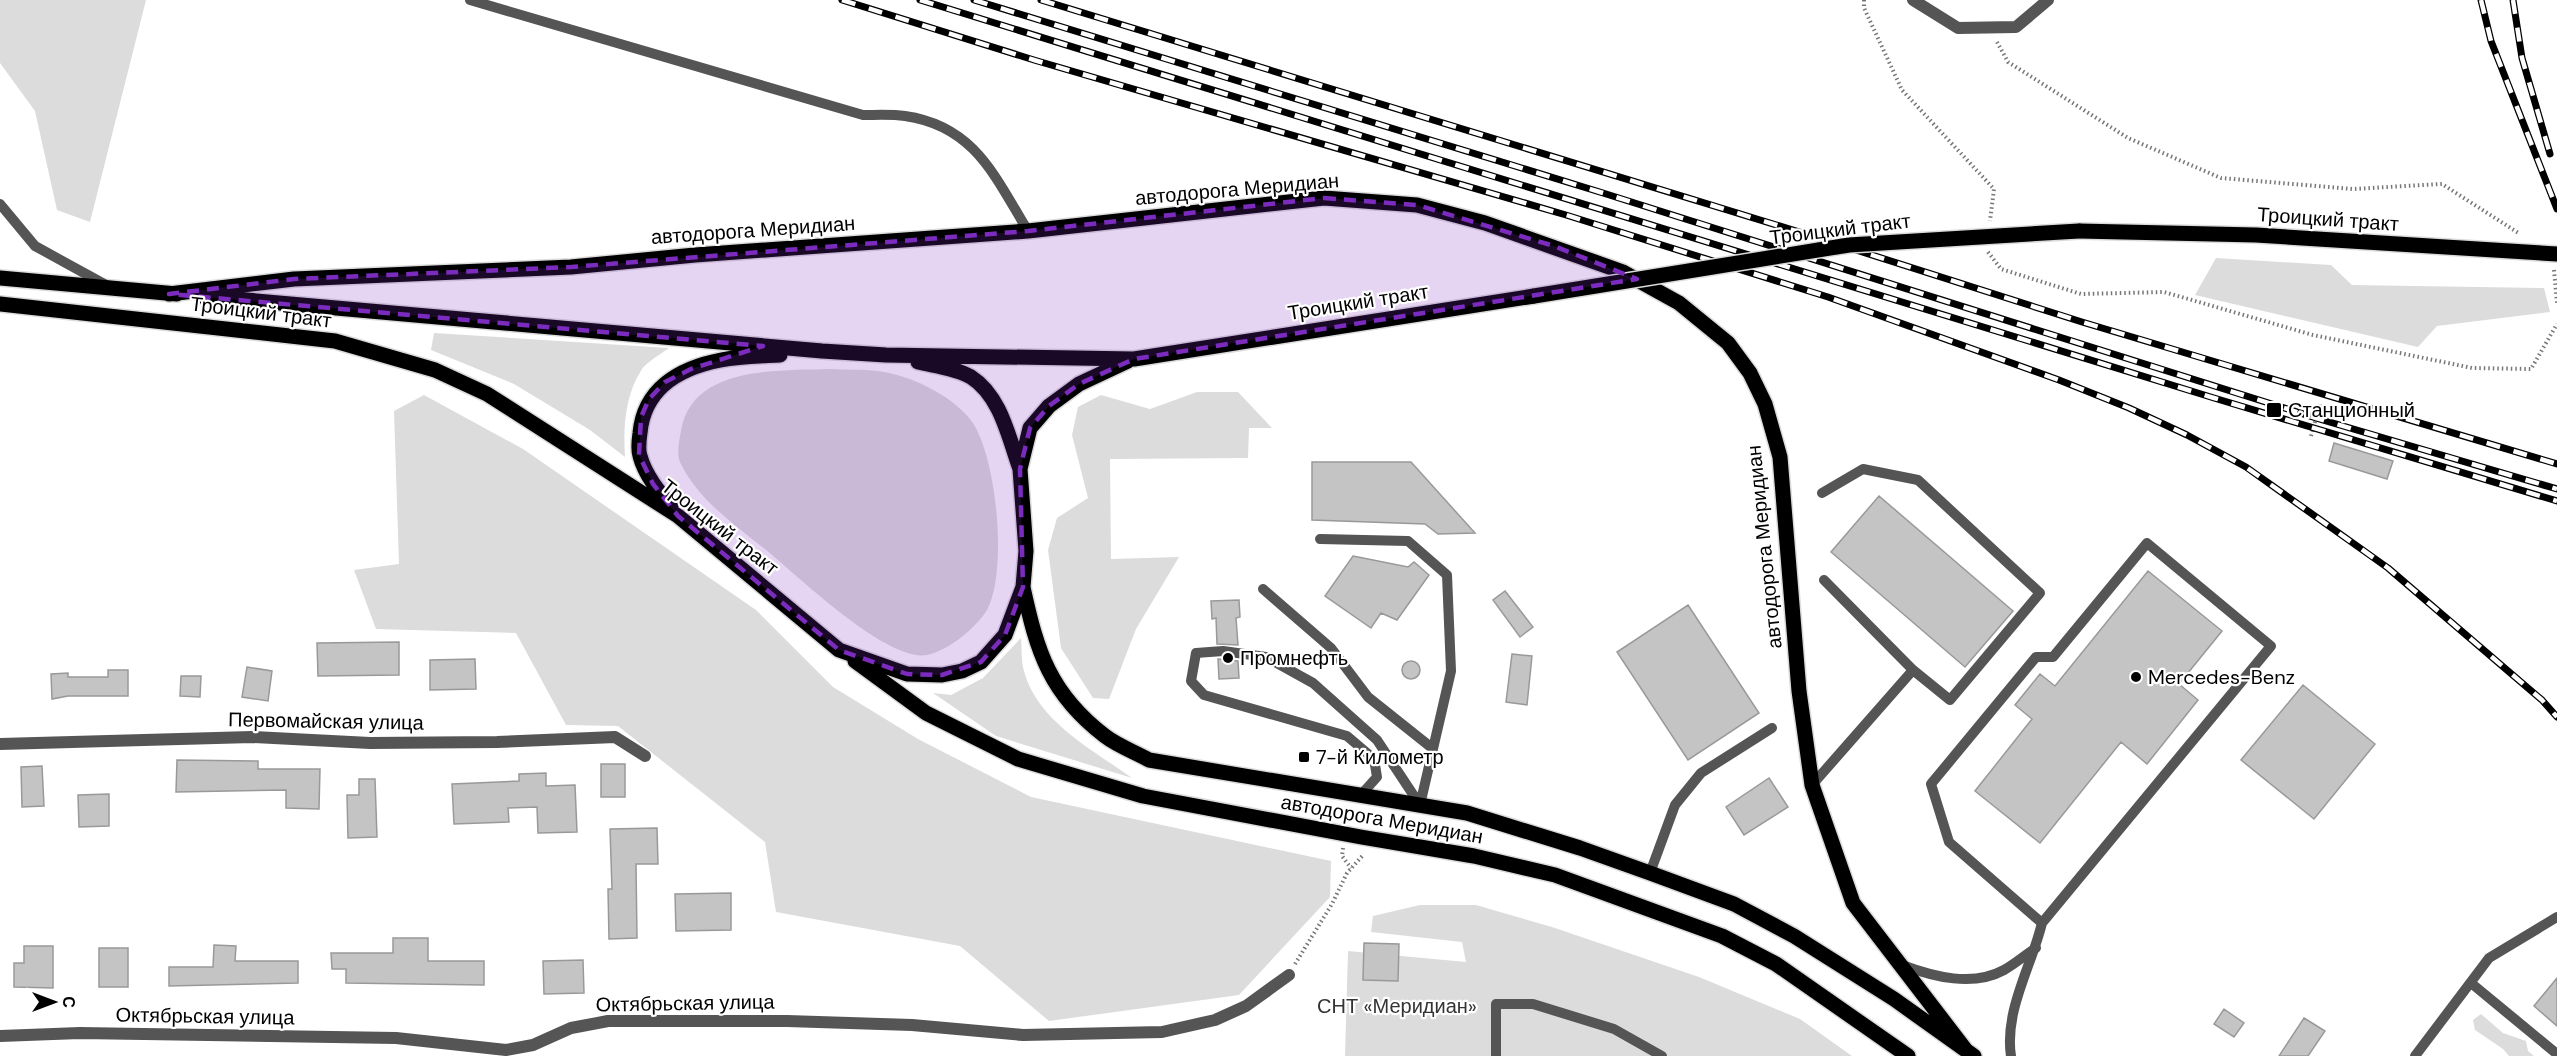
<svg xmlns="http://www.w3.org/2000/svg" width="2557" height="1056" viewBox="0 0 2557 1056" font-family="'DM Sans',sans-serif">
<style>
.green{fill:#dcdcdc}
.building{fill:#c4c4c4;stroke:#999;stroke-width:1.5}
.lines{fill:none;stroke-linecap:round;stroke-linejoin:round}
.primary-casing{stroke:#dbdbdb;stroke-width:18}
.path{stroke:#777;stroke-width:4;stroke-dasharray:1.5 3;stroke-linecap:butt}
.lane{stroke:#555;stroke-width:10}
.street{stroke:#555;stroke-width:12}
.primary{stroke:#000;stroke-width:15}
.rail-casing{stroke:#000;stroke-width:7}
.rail{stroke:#fff;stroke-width:4.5;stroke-dasharray:14;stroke-linecap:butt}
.primary-bridge-casing{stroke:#dbdbdb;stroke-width:18;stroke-linecap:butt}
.primary-bridge{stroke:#000;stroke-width:15}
.marked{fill:#7b2cbf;fill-opacity:0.2;stroke:#7b2cbf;stroke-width:4.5;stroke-dasharray:12 8;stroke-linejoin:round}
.poi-dot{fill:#000;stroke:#fff;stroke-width:2}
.labels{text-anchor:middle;stroke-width:4.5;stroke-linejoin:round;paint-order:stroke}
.street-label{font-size:20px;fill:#000;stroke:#fff}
.poi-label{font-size:20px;fill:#000;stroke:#fff;text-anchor:start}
.park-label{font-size:20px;fill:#333;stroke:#fff}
</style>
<rect width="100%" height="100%" fill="#fff"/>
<path class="green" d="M0,0h146l-56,222 -33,-12 -22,-99 -35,-48z
M2216,258l115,7 21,20 192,3 6,24 -113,14 -19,21 -223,-52z
M434,333l235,15c-8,6 -21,13 -27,21 -17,26 -19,58 -17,88l-35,-27 -76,-46 -83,-34z
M830,369c16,1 32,0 48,2 31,4 72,23 92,48 27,34 38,153 17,191 -12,19 -38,40 -60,45 -39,7 -125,-75 -155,-100 -32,-27 -72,-52 -91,-91 -5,-8 -2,-23 0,-33 11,-66 98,-60 149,-62z
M1197,392h41l34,36h-23l-1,30 -138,1 1,100 68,-2 -43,72 -27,70 -16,-1 -32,-50 -13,-98 9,-32 31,-20 -16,-63 6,-28 23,-12 49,14z
M424,395l99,54 233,161 77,77 85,52 113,58 300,64 -1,36 -91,98 -190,26 -89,-75 -184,-34 -11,-70 -147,-116 -52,-1 -50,-92 -140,-4 -22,-59 45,-6 -5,-153z
M1021,638c1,11 0,23 3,33 13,50 69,79 108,107l-136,-42 -63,-43 18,2 32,-17z
M1420,905h56l76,22 147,50 101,42 52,37h-507l3,-105 118,11 -4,-20 -91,-10 2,-16z
M2481,1014l22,19 23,8 2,10 6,5h-25l-6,-7 -28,-19 -2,-10z"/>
<path class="building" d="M2334,443l59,18 -6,18 -58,-18z
M1312,462h99l64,71 -37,1 -13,-10 -113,-4z
M1879,496l134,115 -48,56 -134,-115z
M1353,556l55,11 6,-5 15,13 -32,45 -16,-7 -10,15 -46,-32z
M2148,571l74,60 -43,53 19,16 -51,64 -26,-22 -81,101 -65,-52 57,-72 -17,-14 25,-31 15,12z
M1505,591l28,36 -13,10 -27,-37z
M1239,600l1,17 -4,1 2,27 -21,-1 -1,-26 -4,1 -1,-18z
M1688,605l71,108 -71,47 -71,-108z
M399,642v33l-81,1 -1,-33z
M1512,654l20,2 -5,49 -21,-3z
M475,659l1,30 -46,1v-30z
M1218,659l20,2 1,17 -20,1z
M1402 670a9 9 0 1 1 18 0a9 9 0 1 1-18 0Z
M247,667l25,4 -4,30 -26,-4z
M108,670h20v26h-60l-16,3 -1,-25 17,-1v4h40z
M181,676h20l-1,21 -20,-1z
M2303,685l72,59 -61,75 -73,-59z
M177,760l81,1v8h62l-1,40 -33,-1v-18l-110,2z
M601,764h24v33h-24z
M42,766l2,40 -22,1 -1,-40z
M546,773v13l29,-1 2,47 -39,1 -1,-26 -29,1 1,14 -55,2 -2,-40 67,-3v-7z
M1769,778l19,29 -44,28 -18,-28z
M359,779h16l2,58 -29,1 -1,-43h12z
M109,794v32l-30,1 -1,-32z
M657,828l1,36h-22l1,74 -28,1 -1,-50h4l-2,-60z
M731,893v37l-55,1 -1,-37z
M393,938h35v23h56v24l-138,-2v-14h-14l-1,-16h62z
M1364,943l35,1 -1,37 -35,-1z
M214,945l22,1 -1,15h63v22l-129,3v-19h44z
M24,946h29v42l-39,-1v-24h10z
M99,948h29v39h-29z
M583,960l1,33 -40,1 -1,-33z
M2557,978v48l-23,-20z
M2224,1009l20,14 -10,14 -20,-13z
M2304,1018l21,13 -17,25h-29z"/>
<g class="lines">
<defs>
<path id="primary" d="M2079,231l177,4 301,19
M0,278l177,16
M169,294l125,-15 277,-12 124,-12 333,-24 296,-33 93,7 68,18 138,49 56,31 49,40 22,30 15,31 15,53 19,234 13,94 41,118 112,146
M201,296l621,55 64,4 248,4 400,-63
M0,304l335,37 100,29 52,24 191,122 161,134 68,24 35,1 20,-4 19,-9 24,-27 18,-48 3,-36 -6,-82 10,-41 19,-22 30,-22 49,-23
M918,362c17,4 38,6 53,15 30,19 38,62 49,92
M671,506c-12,-14 -26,-31 -31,-50 -2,-6 -1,-16 0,-23 4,-44 39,-65 81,-73 19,-4 39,-4 59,-5
M1023,587c14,65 27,107 82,149 13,10 30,16 44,24l318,53 113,35 70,25 84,31 60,32 100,63 80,57
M855,661l71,52 92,46 125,37 218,41 113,19 81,19 167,61 54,28 132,92"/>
</defs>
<use href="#primary" class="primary-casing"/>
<path class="path" d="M1864,0v8l38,82 92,99 -4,32
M1997,42l11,20 120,76 93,40 132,11 89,-5 78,50
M1988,252l13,17 80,25 83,-2 149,43 159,33 59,1 26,-45
M2554,270l3,33
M2311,436l9,-32
M1343,848l-1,8 9,12
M1295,964l37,-60 15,-31 17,-19"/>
<path class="lane" d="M470,0l393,115c13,0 28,-1 42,1 70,10 90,61 123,115
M0,204l35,42 71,39
M1822,493l41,-24 55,11 122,113 -90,107 -37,-30 -89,-90
M1320,539l88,2 39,34 4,96 -31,134
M1263,589l68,59 37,49 64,51
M1812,785l101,-115
M1359,797l18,-20 -3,-18 -27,-23 -143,-41 -13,-14 5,-28 27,-2 43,6 47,26 64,57 43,65
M1650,873l25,-68 26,-32 71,-45
M1902,965c32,12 71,22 102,5 11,-6 21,-15 32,-22
M2471,983l86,71
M1496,1056v-52h37l81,25 48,27
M2011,1056c-7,-45 21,-91 31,-133l-93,-81 -18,-58 105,-127h17l94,-114 124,103 -229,277
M2415,1056l74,-98 68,-41"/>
<path class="street" d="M1913,0l45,28 58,-1 32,-27
M0,744l252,-7 118,6 127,-1 118,-5 30,19
M0,1036l80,-3 316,5 110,12 27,-5 38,-17 37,-7h179l125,4 111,10 139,-3 53,-12 31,-14 43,-31"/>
<use href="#primary" class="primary"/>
<defs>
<path id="rail" d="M842,0l192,60 532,155 262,82 231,83 70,28 58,27 59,32 142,101 154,132 15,17
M920,0l1294,398 343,103
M974,0l629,193 713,225 241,71
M1041,0l765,234 276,88 475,142
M2481,0l10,41 66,168
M2513,0l9,58 28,96"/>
</defs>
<use href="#rail" class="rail-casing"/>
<use href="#rail" class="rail"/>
<defs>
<path id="primary-bridge" d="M1534,296l315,-51 230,-14"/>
</defs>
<use href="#primary-bridge" class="primary-bridge-casing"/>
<use href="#primary-bridge" class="primary-bridge"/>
</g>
<path class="marked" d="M1324,198l93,7 137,41 83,33 -503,80 -55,25 -30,22 -19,22 -10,41 3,118 -18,48 -24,27 -39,13 -35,-1 -68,-24 -161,-134 -25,-32 -14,-29 2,-38 8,-18 16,-17 26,-13 72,-23 -594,-52 125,-15 277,-12 457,-36z"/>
<g class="poi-dot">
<rect x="2266" y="402" width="16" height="16" rx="3"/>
<circle cx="1228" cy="658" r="6"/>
<circle cx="2136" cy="677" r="6"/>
<rect x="1298" y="751" width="12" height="12" rx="3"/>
</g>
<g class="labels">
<g class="street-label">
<text transform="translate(1237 189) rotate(-5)" y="7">автодорога Меридиан</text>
<text transform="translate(2328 219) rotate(4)" y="7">Троицкий тракт</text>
<text transform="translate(1840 229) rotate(-7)" y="7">Троицкий тракт</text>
<text transform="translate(753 230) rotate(-4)" y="7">автодорога Меридиан</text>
<text transform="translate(1358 302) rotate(-9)" y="7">Троицкий тракт</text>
<text transform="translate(261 312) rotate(7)" y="7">Троицкий тракт</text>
<text transform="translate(720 527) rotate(38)" y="7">Троицкий тракт</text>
<text transform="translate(1764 547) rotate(-96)" y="7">автодорога Меридиан</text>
<text transform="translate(326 721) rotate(1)" y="7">Первомайская улица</text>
<text transform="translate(1382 819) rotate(10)" y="7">автодорога Меридиан</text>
<text transform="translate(685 1003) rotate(-1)" y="7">Октябрьская улица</text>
<text transform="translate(205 1016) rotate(1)" y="7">Октябрьская улица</text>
</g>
<g class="poi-label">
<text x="2288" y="417">Станционный</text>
<text x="1240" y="665">Промнефть</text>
<text x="2148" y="684">Mercedes-Benz</text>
<text x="1316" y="764">7-й Километр</text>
</g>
<g class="park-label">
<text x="1397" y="1013">СНТ «Меридиан»</text>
</g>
</g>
<g transform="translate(54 1002) rotate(90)" stroke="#ffffff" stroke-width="4.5" paint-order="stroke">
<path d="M0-4.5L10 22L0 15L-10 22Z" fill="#000000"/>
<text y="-9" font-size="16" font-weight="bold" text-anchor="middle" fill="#000000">С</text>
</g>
</svg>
